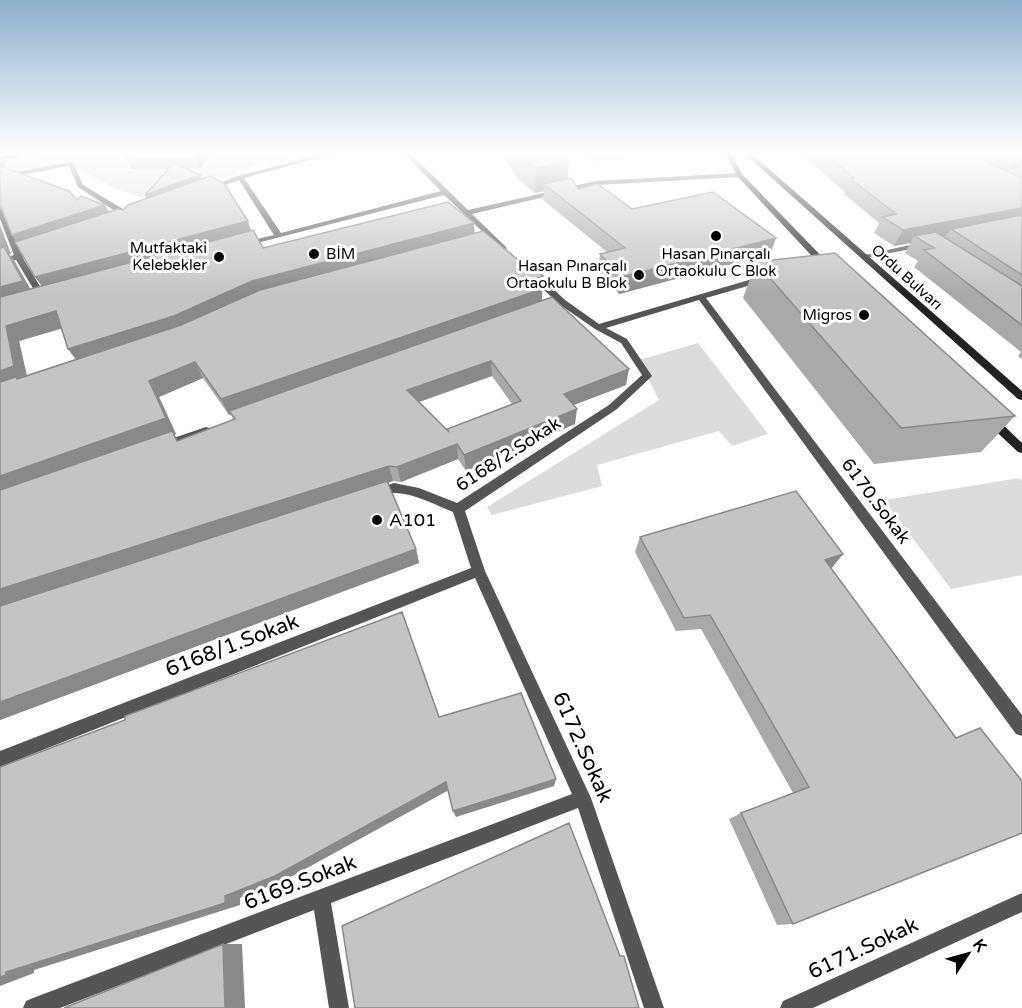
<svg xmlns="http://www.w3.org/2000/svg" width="1022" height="1008" viewBox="0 0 1022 1008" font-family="'Varela Round',sans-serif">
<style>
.green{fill:#dcdcdc}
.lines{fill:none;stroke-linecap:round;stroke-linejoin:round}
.minor{fill:#555;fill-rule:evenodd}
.tertiary{fill:#555;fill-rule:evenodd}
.secondary{fill:#222;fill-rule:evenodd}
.wall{fill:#a9a9a9;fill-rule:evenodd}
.shaded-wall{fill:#898989}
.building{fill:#c4c4c4;stroke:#898989;stroke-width:1.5;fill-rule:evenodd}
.poi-dot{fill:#000;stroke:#fff;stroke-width:2}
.labels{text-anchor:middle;stroke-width:6;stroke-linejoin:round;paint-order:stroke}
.far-poi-label{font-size:15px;fill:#000;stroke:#fff;text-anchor:end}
.far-street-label{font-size:15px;fill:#000;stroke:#fff}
.street-label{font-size:18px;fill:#000;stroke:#fff}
.poi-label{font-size:18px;fill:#000;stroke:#fff;text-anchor:start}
.near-street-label{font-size:21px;fill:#000;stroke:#fff}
</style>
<rect width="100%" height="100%" fill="#fff"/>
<path class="green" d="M82,153h212l2,4 -42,9 -95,38 -47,-17 -32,-18 -16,-3 -64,12v-17z
M576,153h48l6,7 -39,1z
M698,343l70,91 -36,12 -13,-15 -122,34 5,21 -110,29 -5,-8 172,-107 -20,-40z
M1020,478l2,3v94l-71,14 -67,-89z"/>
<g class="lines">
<path class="minor" d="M14,153h6l-3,5 -17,2v-4l13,-1z
M326,153h11l-93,25 37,55 160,-42 -38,-38h7l58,57 128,-29 143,-8 3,2 -3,2 -143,8 -124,29 34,33 1,2 -4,2 -59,-56 -203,52v-4l33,-8 -35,-55 -28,10 -3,-2 1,-1 29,-11z
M71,162l3,2 9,21 50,30v4h-6l-49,-32 -9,-21 -69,13v-4z
M0,208l4,2 17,43 16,-4 4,2 -18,7 24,40 -1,2h-6l-24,-40 -16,4v-5l14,-4 -14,-36z
M924,242l4,2 -1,2 -63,12 -4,-2z
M529,272h6l30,28 34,24 160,-47h6v4l-59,17 316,417v21l-6,-2 -317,-434 -93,28 21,11 25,37 -2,2 -33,31 -152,102 20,60 106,227 73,210h-20l-66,-200 -247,95 18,105h-20l-15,-98 -254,98h-37l3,-7 7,-3 539,-204 -97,-216 -475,189v-16l471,-183 -18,-56c-18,-7 -37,-18 -57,-19 -8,-1 -16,5 -24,3l-2,-3 2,-3 22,-7 25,5 38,15 152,-98 33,-30 -21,-32 -26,-14 -36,-25 -30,-28z
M1022,893v19l-209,96h-33l3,-7z"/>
<path class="tertiary" d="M206,427l4,1 1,3 -1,3 -47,16 -6,-4 2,-3z"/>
<path class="secondary" d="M725,153h6l11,21 88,91v4h-6l-87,-93z
M744,153h7l271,238v9l-4,-1z
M991,416l4,1 27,26v10l-4,-1 -31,-29 -1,-3 1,-3z"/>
</g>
<path class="wall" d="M0,153l2,1 5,7 -4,6 74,33 32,12 14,-2 24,-12 -2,-3 23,-26h-37l-4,-9 86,-7 -14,16h-12l13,6 1,4 50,52 12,17 211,-25v10l69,43 -1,25 84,84 -52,20 1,19 -109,47 -8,-12 -57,23 -8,-1 -5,2 28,66 3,14 -419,157v-495l11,29h-2l6,8 15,27 12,-3 -26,-44 -15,-34 -1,-1zM61,328l7,21 8,10 -49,16 -8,-34zM492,376l20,28 -65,26 -28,-28zM203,378l26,37 2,-1 3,6 -56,21 -4,-6 2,-1 -17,-37z
M501,153h64l3,26 10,10 54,20 144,29 -6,16 -151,40 -21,-24 2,-16 7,-2 -64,-52 1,-9 -9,2 -17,-14z
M806,153h216v206l-4,-3 3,-4 -107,-85 4,-6 -13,-8 5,-10 -16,3 -20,-13 5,-10 -35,-29 1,-2 -40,-35z
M756,262l259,154 -34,36 -107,12 -131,-166z
M640,537l203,17 -12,14 125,170 -163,186 -16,1 -48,-106 12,-6 52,-20 -92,-164 -25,2 -41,-79z"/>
<path class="shaded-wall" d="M0,153h4l-2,1 5,7 -6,9 -1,-2z
M201,153h12l-14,16 -4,-9z
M569,161l-2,24 -23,-1v7l-9,2 1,-25z
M200,175l4,11 -54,19 -5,-10z
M105,205l8,14 -91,31 -10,-15z
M1022,208v14l-71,7 -5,7 -25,5 -7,-5 -4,7 -16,3 9,-16z
M248,221l5,16 -206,56 -12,-16z
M474,223l1,15 -395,127 -12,-16 184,-68z
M0,225l11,29h-2l6,8 20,35 -35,9z
M776,238l-6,16 -151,40 2,-17z
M543,276l-2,28 -312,107 2,3 -2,1 -8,-16z
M56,311l11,16 -48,14 9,41 -28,9v-20l6,-45z
M491,361l1,15 -82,29 -3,-15z
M195,362l8,16 -44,19 17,37 -2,1 8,11 -182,51v-21l149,-95z
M629,369l-3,16 -63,24 1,-15z
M577,409l-2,15 -109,47 -2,-16z
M457,444l1,15 -57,23 -4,-15z
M389,466l4,15 -393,128v-20z
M416,549l3,14 -419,157v-18z
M843,554l-12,15 -6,-9z
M556,779l-2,7 -98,31 -3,-6z
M446,782l3,8 -162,89 -47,19v7l-206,65v3l-34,13v-9l6,-5 219,-76z
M223,944h19l3,64h-20z"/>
<path class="building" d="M129,153h72l-6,7h-68z
M517,153h48l4,8 -33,7z
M824,153h144l54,25v30l-119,22 -21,-13 14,-3 -45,-35 3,-1z
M986,153h36v3l-24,3z
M174,163l26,12 -55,20z
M1022,164v5l-9,-4z
M0,166l69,25 8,9 4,-4 24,9 -93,30 -12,-30z
M210,176l14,7 24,38 -213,56 -20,-35 103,-33 5,1 5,-5z
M572,178l6,11 20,-5 34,25 81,-17 63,46 -155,39 -21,-23 25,-6 -81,-64z
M448,202l26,21 -222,58 -78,35 -106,33 -12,-38 -50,15 8,40 -14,5v-74l253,-67 10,18z
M1022,215v60l-71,-46z
M483,231l34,28 4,-1 22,18 -10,4 9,9 -321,110 -26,-37 -46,19 17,37 -166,58v-94l16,-5 1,2 164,-54 79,-35z
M936,232l86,54v39l-98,-75 10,-2 -20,-12z
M4,247l19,34 -23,6v-39z
M835,253l180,163 -114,12 -145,-166z
M552,297l77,72 -65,25 13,15 -113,46 -7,-11 -60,23 -8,-1 -389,123v-99l172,-59 5,10 58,-22 -6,-8zM491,361l30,40 -74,28 2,3 -42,-42z
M387,481l29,68 -416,153v-96z
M796,491l47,63 -18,6 131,178 24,-10 42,53v52l-229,91 -52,-111 68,-26 -99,-172 -26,3 -44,-81z
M402,612l37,105 82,-24 35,86 -103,32 -7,-29 -171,94 -50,20v7l-219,69v3l-6,2v-210l125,-47v-4z
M569,823l51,133h4l15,52h-284l-13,-82z
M223,944l2,64h-161z"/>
<linearGradient id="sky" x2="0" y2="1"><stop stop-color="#8cadcc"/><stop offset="0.52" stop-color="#fff"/><stop offset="1" stop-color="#fff" stop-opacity="0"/></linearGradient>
<rect width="1022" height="294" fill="url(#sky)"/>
<g class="poi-dot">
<circle cx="716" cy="236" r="6"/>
<circle cx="314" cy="254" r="6"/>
<circle cx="219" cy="257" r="6"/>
<circle cx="639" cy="275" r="6"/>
<circle cx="864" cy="315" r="6"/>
<circle cx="377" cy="520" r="6"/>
</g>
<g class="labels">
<g class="far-poi-label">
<text x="207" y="253">Mutfaktaki<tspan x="207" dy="17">Kelebekler</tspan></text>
<text x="326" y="259" text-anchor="start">BİM</text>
<text x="716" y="259" text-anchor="middle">Hasan Pınarçalı<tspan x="716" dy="17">Ortaokulu C Blok</tspan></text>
<text x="627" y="271">Hasan Pınarçalı<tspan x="627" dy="17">Ortaokulu B Blok</tspan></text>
<text x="852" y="320">Migros</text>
</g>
<g class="far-street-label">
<text transform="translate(907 277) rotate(42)" y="5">Ordu Bulvarı</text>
</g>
<g class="street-label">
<text transform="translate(508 454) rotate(-33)" y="6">6168/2.Sokak</text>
<text transform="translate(876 501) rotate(53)" y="6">6170.Sokak</text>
</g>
<g class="poi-label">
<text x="389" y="526">A101</text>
</g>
<g class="near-street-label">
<text transform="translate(232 645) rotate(-21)" y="7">6168/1.Sokak</text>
<text transform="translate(583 747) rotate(66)" y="7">6172.Sokak</text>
<text transform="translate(300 882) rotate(-21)" y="7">6169.Sokak</text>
<text transform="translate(863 948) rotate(-25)" y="7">6171.Sokak</text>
</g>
</g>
<g transform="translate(968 954) rotate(54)" stroke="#ffffff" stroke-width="4.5" paint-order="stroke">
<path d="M0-4.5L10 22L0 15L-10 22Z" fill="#000000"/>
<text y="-9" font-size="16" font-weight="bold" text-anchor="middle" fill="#000000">K</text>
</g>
</svg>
